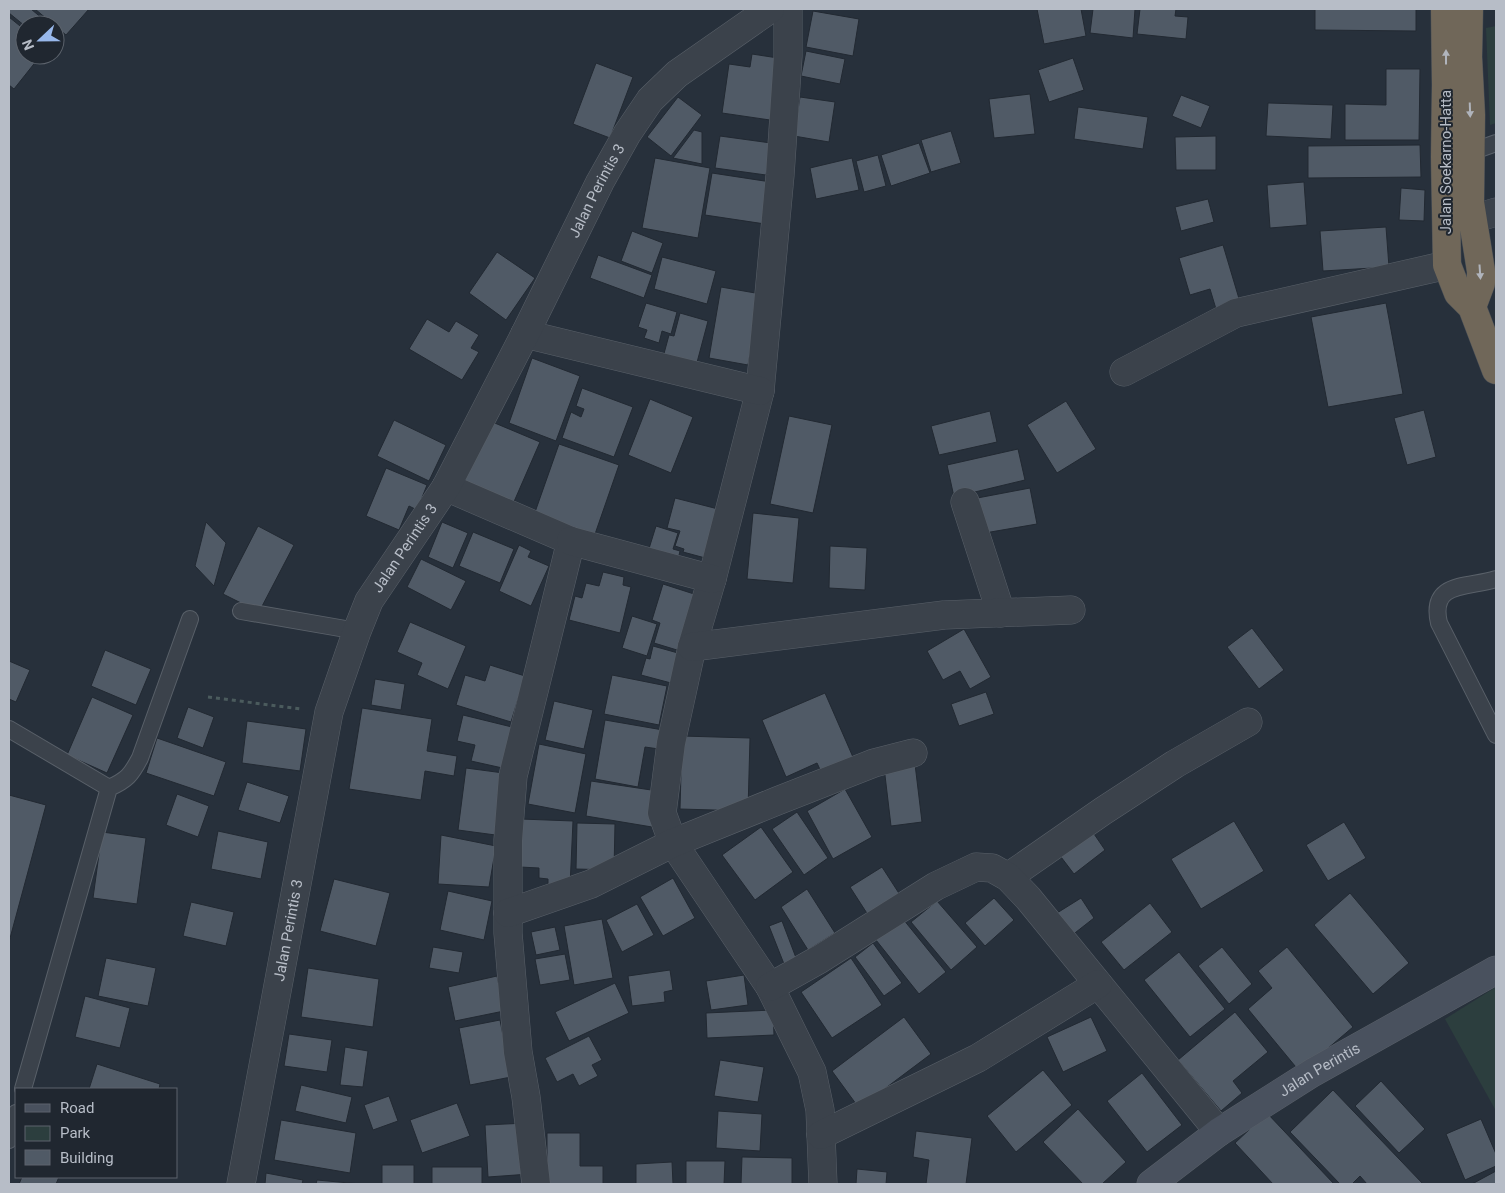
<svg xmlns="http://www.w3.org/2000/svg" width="1505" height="1193" viewBox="0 0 1505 1193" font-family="Roboto,sans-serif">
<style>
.green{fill:#2c3e3e}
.building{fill:#505a66;stroke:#222932}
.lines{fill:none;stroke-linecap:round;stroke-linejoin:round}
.lane-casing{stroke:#596069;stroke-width:18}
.street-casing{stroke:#596069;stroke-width:29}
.secondary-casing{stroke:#596069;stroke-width:29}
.highway-casing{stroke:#464d56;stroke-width:29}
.path{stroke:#4b5b5d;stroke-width:3;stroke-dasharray:4 4;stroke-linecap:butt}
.lane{stroke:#3b424b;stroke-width:16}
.street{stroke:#3b424b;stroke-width:28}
.secondary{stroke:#49515e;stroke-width:28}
.highway{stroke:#706759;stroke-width:28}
.oneway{fill:#b0b4bc}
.labels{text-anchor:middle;stroke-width:4;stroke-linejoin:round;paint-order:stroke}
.street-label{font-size:15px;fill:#b7bdc7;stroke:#202730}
</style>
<rect width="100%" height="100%" fill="#27303b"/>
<path class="green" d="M1496,26v97l-6,2 -4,-97z
M1496,987v124l-51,-92z"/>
<path class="building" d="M9,9h22l19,16h-25v1l-16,-13z
M35,9h54l-23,26z
M1037,9h44l5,27 -42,8z
M1093,9h42l-2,29 -43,-5z
M1140,9h36l-1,7 13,1 -2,22 -49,-5z
M1315,9h101v22l-101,-1z
M813,11l46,8 -6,37 -47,-9z
M9,17l16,13v25h16l-27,34 -5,-4z
M806,51l39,8 -5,25 -39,-8z
M752,54l26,4 -8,62 -48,-7 7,-49 21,3z
M1073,58l11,32 -35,12 -11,-32z
M596,63l37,14 -23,61 -37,-14z
M1386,69h34l-1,71h-74v-36l41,1z
M1030,94l5,40 -41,4 -5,-39z
M1181,95l29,11 -9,22 -29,-12z
M678,97l24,18 -31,41 -24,-19z
M800,97l35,5 -6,40 -35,-6z
M1268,103l65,2 -2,34 -65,-3z
M1078,107l70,10 -5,32 -69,-10z
M694,130l8,2v32l-29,-6z
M951,131l10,32 -30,9 -10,-32z
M720,136l51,7 -5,32 -51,-7z
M1216,136v34h-40l-1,-33z
M919,143l11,30 -39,13 -10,-31z
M1420,145l1,32 -113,1v-32z
M878,155l8,31 -22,6 -8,-31z
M655,158l55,10 -12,70 -56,-10z
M852,158l7,32 -43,9 -6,-31z
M712,173l59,9 -6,42 -60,-9z
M1304,182l3,43 -37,3 -3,-43z
M1401,188l24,2 -1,31 -25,-1z
M1208,199l6,23 -33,9 -6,-24z
M1386,227l3,40 -66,4 -3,-40z
M632,231l31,12 -11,30 -31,-12z
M1223,245l17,57 -24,7 -6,-20 -20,6 -11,-37z
M497,252l38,26 -29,42 -37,-27z
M598,255l54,20 -8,23 -54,-20z
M662,257l54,14 -9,33 -53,-15z
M721,287l40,7 -13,71 -39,-7z
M646,303l31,9 -6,22 -9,-3 -3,12 -15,-5 3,-8 -9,-3z
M1386,303l17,91 -75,13 -17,-90z
M680,313l28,8 -13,49 -33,-9 7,-26 5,1z
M427,319l22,13 7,-11 23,14 -8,13 8,4 -17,28 -53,-31z
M532,358l48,18 -24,65 -47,-18z
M582,388l51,19 -19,50 -52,-19 9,-26 10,5 3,-8 -8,-3z
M650,399l43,18 -22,56 -43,-18z
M1066,401l30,48 -39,24 -30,-48z
M1424,410l12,47 -29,8 -13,-47z
M990,411l7,31 -58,13 -8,-29z
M789,416l43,9 -19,88 -43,-9z
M394,420l52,25 -17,36 -52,-25z
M490,421l50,21 -27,62 -49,-22z
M559,444l60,21 -25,72 -60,-22z
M1018,449l7,31 -71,17 -7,-32z
M386,468l41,17 -10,25 -8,-4 -10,24 -33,-14z
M1030,488l7,36 -58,10 -7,-35z
M675,498l51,13 -17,48 -26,-7 1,-3 -9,-3 5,-15 -13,-3z
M753,513l46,5 -6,65 -46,-4z
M206,522l20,21 -12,43 -19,-20z
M442,522l26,11 -15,35 -25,-11z
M258,526l36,19 -35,67 -36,-18z
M656,526l22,7 -5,16 7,2 -3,13 -30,-9z
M473,532l41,17 -14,34 -41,-17z
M519,545l12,6 -3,6 21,9 -18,40 -32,-15z
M830,546l37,2 -2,42 -36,-2z
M421,559l45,22 -15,29 -44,-23z
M603,572l21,5 -1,8 8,2 -11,46 -51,-13 6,-24 7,2 4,-15 13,3z
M663,584l31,10 -17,56 -23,-7 6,-20 -8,-3z
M632,616l25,8 -10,32 -25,-8z
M410,622l56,24 -18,43 -31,-14 5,-12 -25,-11z
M1252,628l32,42 -25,19 -32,-42z
M964,629l27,48 -21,12 -10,-18 -17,9 -16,-29z
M653,646l25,7 -7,30 -30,-8 5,-17 4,1z
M105,650l46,19 -15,36 -45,-19z
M9,661l21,9 -14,32 -7,-3z
M490,665l35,11 -14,46 -55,-17 9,-30 20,6z
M612,675l55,11 -8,39 -55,-11z
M375,679l30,5 -4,26 -30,-5z
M986,692l8,22 -35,12 -8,-22z
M825,693l31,71 -32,14 -7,-15 -31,14 -24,-57z
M92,697l41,18 -26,58 -40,-18z
M554,701l39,9 -9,39 -39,-9z
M188,707l26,10 -11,31 -26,-10z
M362,708l70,11 -5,32 30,5 -3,20 -29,-5 -4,29 -72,-11z
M463,715l53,13 -9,41 -36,-8 4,-16 -18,-4z
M605,720l58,10 -4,19 -14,-2 -7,40 -43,-8z
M247,721l59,8 -6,42 -58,-8z
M682,736l68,2 -2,73 -68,-2z
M157,738l69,24 -12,34 -68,-23z
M539,744l47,10 -11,59 -47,-9z
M915,764l7,58 -31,4 -7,-59z
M466,768l45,6 -8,62 -45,-6z
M591,781l67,10 -6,36 -66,-11z
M247,782l42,14 -9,27 -42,-13z
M845,789l27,48 -39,22 -26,-48z
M177,794l32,12 -11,31 -32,-12z
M9,795l37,10 -37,137z
M797,812l31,46 -24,17 -32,-46z
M521,819l52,2 -3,66 -22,-1v-7l-9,-1v-10l-19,-1z
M1234,821l30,50 -63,38 -30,-50z
M1344,822l22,36 -38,23 -22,-36z
M577,823l38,1 -1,46 -38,-1z
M761,827l32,45 -38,28 -33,-45z
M1090,828l15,22 -31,24 -16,-21z
M218,831l50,11 -7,37 -50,-10z
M102,832l44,6 -9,66 -44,-6z
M441,835l55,11 -7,41 -51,-3z
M882,867l20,31 -32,20 -20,-31z
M673,878l22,40 -32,18 -23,-39z
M334,879l56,14 -14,53 -56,-15z
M807,889l28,44 -27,17 -27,-43z
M448,891l44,10 -8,39 -44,-10z
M1350,893l59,70 -36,31 -59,-69z
M994,898l20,22 -29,26 -20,-23z
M1081,898l13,20 -23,18 -14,-23z
M937,901l40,46 -26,23 -40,-48z
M191,902l43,10 -8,34 -43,-10z
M1150,903l22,29 -48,38 -23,-28z
M637,904l17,31 -32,17 -16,-32z
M602,919l11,59 -39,7 -10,-59z
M903,919l43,53 -27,22 -43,-54z
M782,921l16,42 -12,6 -17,-43z
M555,927l5,23 -24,5 -5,-23z
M873,943l29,40 -18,13 -29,-39z
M433,947l30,5 -4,21 -30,-5z
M1222,947l30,37 -23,20 -31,-38z
M1287,947l66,80 -53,45 -52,-63 24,-21 -14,-17z
M1179,952l46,57 -35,28 -46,-57z
M565,954l5,26 -30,5 -5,-26z
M106,958l50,10 -8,38 -50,-10z
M851,958l31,47 -50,33 -31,-46z
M308,968l71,11 -6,48 -72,-10z
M670,970l3,20 -9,2 1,10 -33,4 -4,-30z
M744,975l4,30 -37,5 -5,-29z
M497,976l7,35 -49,10 -7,-34z
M615,983l14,30 -60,28 -14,-29z
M85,996l45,12 -10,40 -45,-11z
M773,1010l1,25 -67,3 -1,-25z
M1235,1012l33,40 -35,29 9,12 -21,18 -43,-51z
M904,1017l27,37 -72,54 -27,-37z
M1091,1017l16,34 -44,21 -16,-35z
M500,1020l11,57 -41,8 -11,-57z
M289,1034l43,6 -5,32 -43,-6z
M589,1036l13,24 -10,5 6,11 -19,10 -6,-12 -16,8 -12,-24z
M345,1047l23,4 -5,36 -23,-2z
M720,1060l44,7 -6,35 -44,-6z
M97,1064l63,20 -1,5h-70z
M1043,1070l29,35 -56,47 -29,-36z
M1142,1073l40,52 -35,27 -40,-51z
M1381,1081l44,48 -26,24 -44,-47z
M301,1085l51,12 -6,26 -51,-12z
M1333,1090l90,94h-56l-7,-8 -8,8h-12l-50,-52z
M389,1096l9,25 -25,9 -9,-25z
M457,1103l13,33 -48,17 -12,-33z
M1078,1109l48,53 -24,22h-19l-40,-42z
M718,1111l44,3 -2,37 -44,-3z
M1267,1113l67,71h-61l-38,-41z
M1481,1119l15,35v12l-31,14 -19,-46z
M281,1120l75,13 -6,40 -76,-13z
M527,1123l3,51 -42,3 -3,-52z
M916,1131l56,7 -6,46h-40l3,-24 -16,-3z
M547,1133h33v33h23v18h-56z
M742,1157l50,1v26h-51z
M686,1161h39l-1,23h-38z
M672,1162l1,22h-37v-20z
M382,1165h32v19h-32z
M432,1167h50v17h-50z
M857,1169l30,3 -1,12h-30z
M1496,1171v13h-24z
M266,1173l37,7 -1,4h-37z
M22,1177h37l-3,7h-37z
M317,1180l43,4h-44z"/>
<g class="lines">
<defs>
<path id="lane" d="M1471,152l25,-9
M1496,579c-26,9 -67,1 -57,44l57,112
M241,611l116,20
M9,729l100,59 -86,301
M109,788c18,-8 22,-13 31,-30l50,-139
M9,1140l7,-27"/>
<g id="street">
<path d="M788,9v47l-8,119 -20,216 -48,188 -20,68 -21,96 -9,70 11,30 97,144 42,85 8,38 3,74"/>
<path d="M1473,219l23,-7"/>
<path d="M525,334l235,57"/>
<path d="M1124,372l112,-59 211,-48"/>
<path d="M446,487l125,54 -58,235 -5,64v93l10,119 8,45 10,87"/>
<path d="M965,502l36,111"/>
<path d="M571,541l141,38"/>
<path d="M692,647l252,-32 127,-5"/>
<path d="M1008,877l95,-66 72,-47 73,-42"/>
<path d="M508,913l83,-29 82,-41 104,-42 97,-38 39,-10"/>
<path d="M770,987l50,-28 116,-73 40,-19 16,1 16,9 20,21 191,234"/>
<path d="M821,1135l157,-77 120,-74"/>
<path id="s1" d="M241,1184l88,-472 28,-81 12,-30 77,-114 79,-153 75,-152 27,-48 23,-34 27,-26 93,-65"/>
</g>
<g id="secondary">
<path id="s2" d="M1151,1184l68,-52 93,-59 184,-103"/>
</g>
<path id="highway" d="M1445,9l1,76 -1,72 2,108 11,28 14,14 24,63
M1469,9l-1,48 3,58 -1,87 11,69v12l-9,24"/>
</defs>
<use href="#lane" class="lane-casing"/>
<use href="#street" class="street-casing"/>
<use href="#secondary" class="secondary-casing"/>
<use href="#highway" class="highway-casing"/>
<path class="path" d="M208,697l93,12"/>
<use href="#lane" class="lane"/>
<use href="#street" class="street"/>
<use href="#secondary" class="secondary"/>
<use href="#highway" class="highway"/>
</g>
<defs><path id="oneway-solid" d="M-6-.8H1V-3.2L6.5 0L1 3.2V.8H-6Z" transform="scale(1.25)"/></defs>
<g class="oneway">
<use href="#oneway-solid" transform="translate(1446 57) rotate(-90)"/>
<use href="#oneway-solid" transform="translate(1470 110) rotate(88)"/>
<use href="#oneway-solid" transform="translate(1480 272) rotate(86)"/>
</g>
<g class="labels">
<g class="street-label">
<text transform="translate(1446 162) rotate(-90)" y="5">Jalan Soekarno-Hatta</text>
<text dy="5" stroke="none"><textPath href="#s1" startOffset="1068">Jalan Perintis 3</textPath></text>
<text dy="5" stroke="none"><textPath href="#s1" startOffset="662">Jalan Perintis 3</textPath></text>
<text dy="5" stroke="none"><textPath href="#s1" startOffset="258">Jalan Perintis 3</textPath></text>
<text dy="5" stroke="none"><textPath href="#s2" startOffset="204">Jalan Perintis</textPath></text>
</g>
</g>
<rect width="1505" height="1193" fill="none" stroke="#b7bdc7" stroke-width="20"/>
<rect x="15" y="1088" width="162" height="90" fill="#202730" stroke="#5c636c"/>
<rect x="25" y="1104" width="25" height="8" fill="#49515e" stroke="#5c636c"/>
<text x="60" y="1113" font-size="15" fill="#b7bdc7">Road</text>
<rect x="25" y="1126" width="25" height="15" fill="#2c3e3e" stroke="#5c636c"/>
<text x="60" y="1138" font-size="15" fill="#b7bdc7">Park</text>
<rect x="25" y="1150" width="25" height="15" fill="#505a66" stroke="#5c636c"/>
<text x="60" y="1163" font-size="15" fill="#b7bdc7">Building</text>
<g transform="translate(40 40) rotate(248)"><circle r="24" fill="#202730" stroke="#5c636c"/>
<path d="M0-4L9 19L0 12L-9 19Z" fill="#98b8eb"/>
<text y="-8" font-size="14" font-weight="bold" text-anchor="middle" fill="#b7bdc7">N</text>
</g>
</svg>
